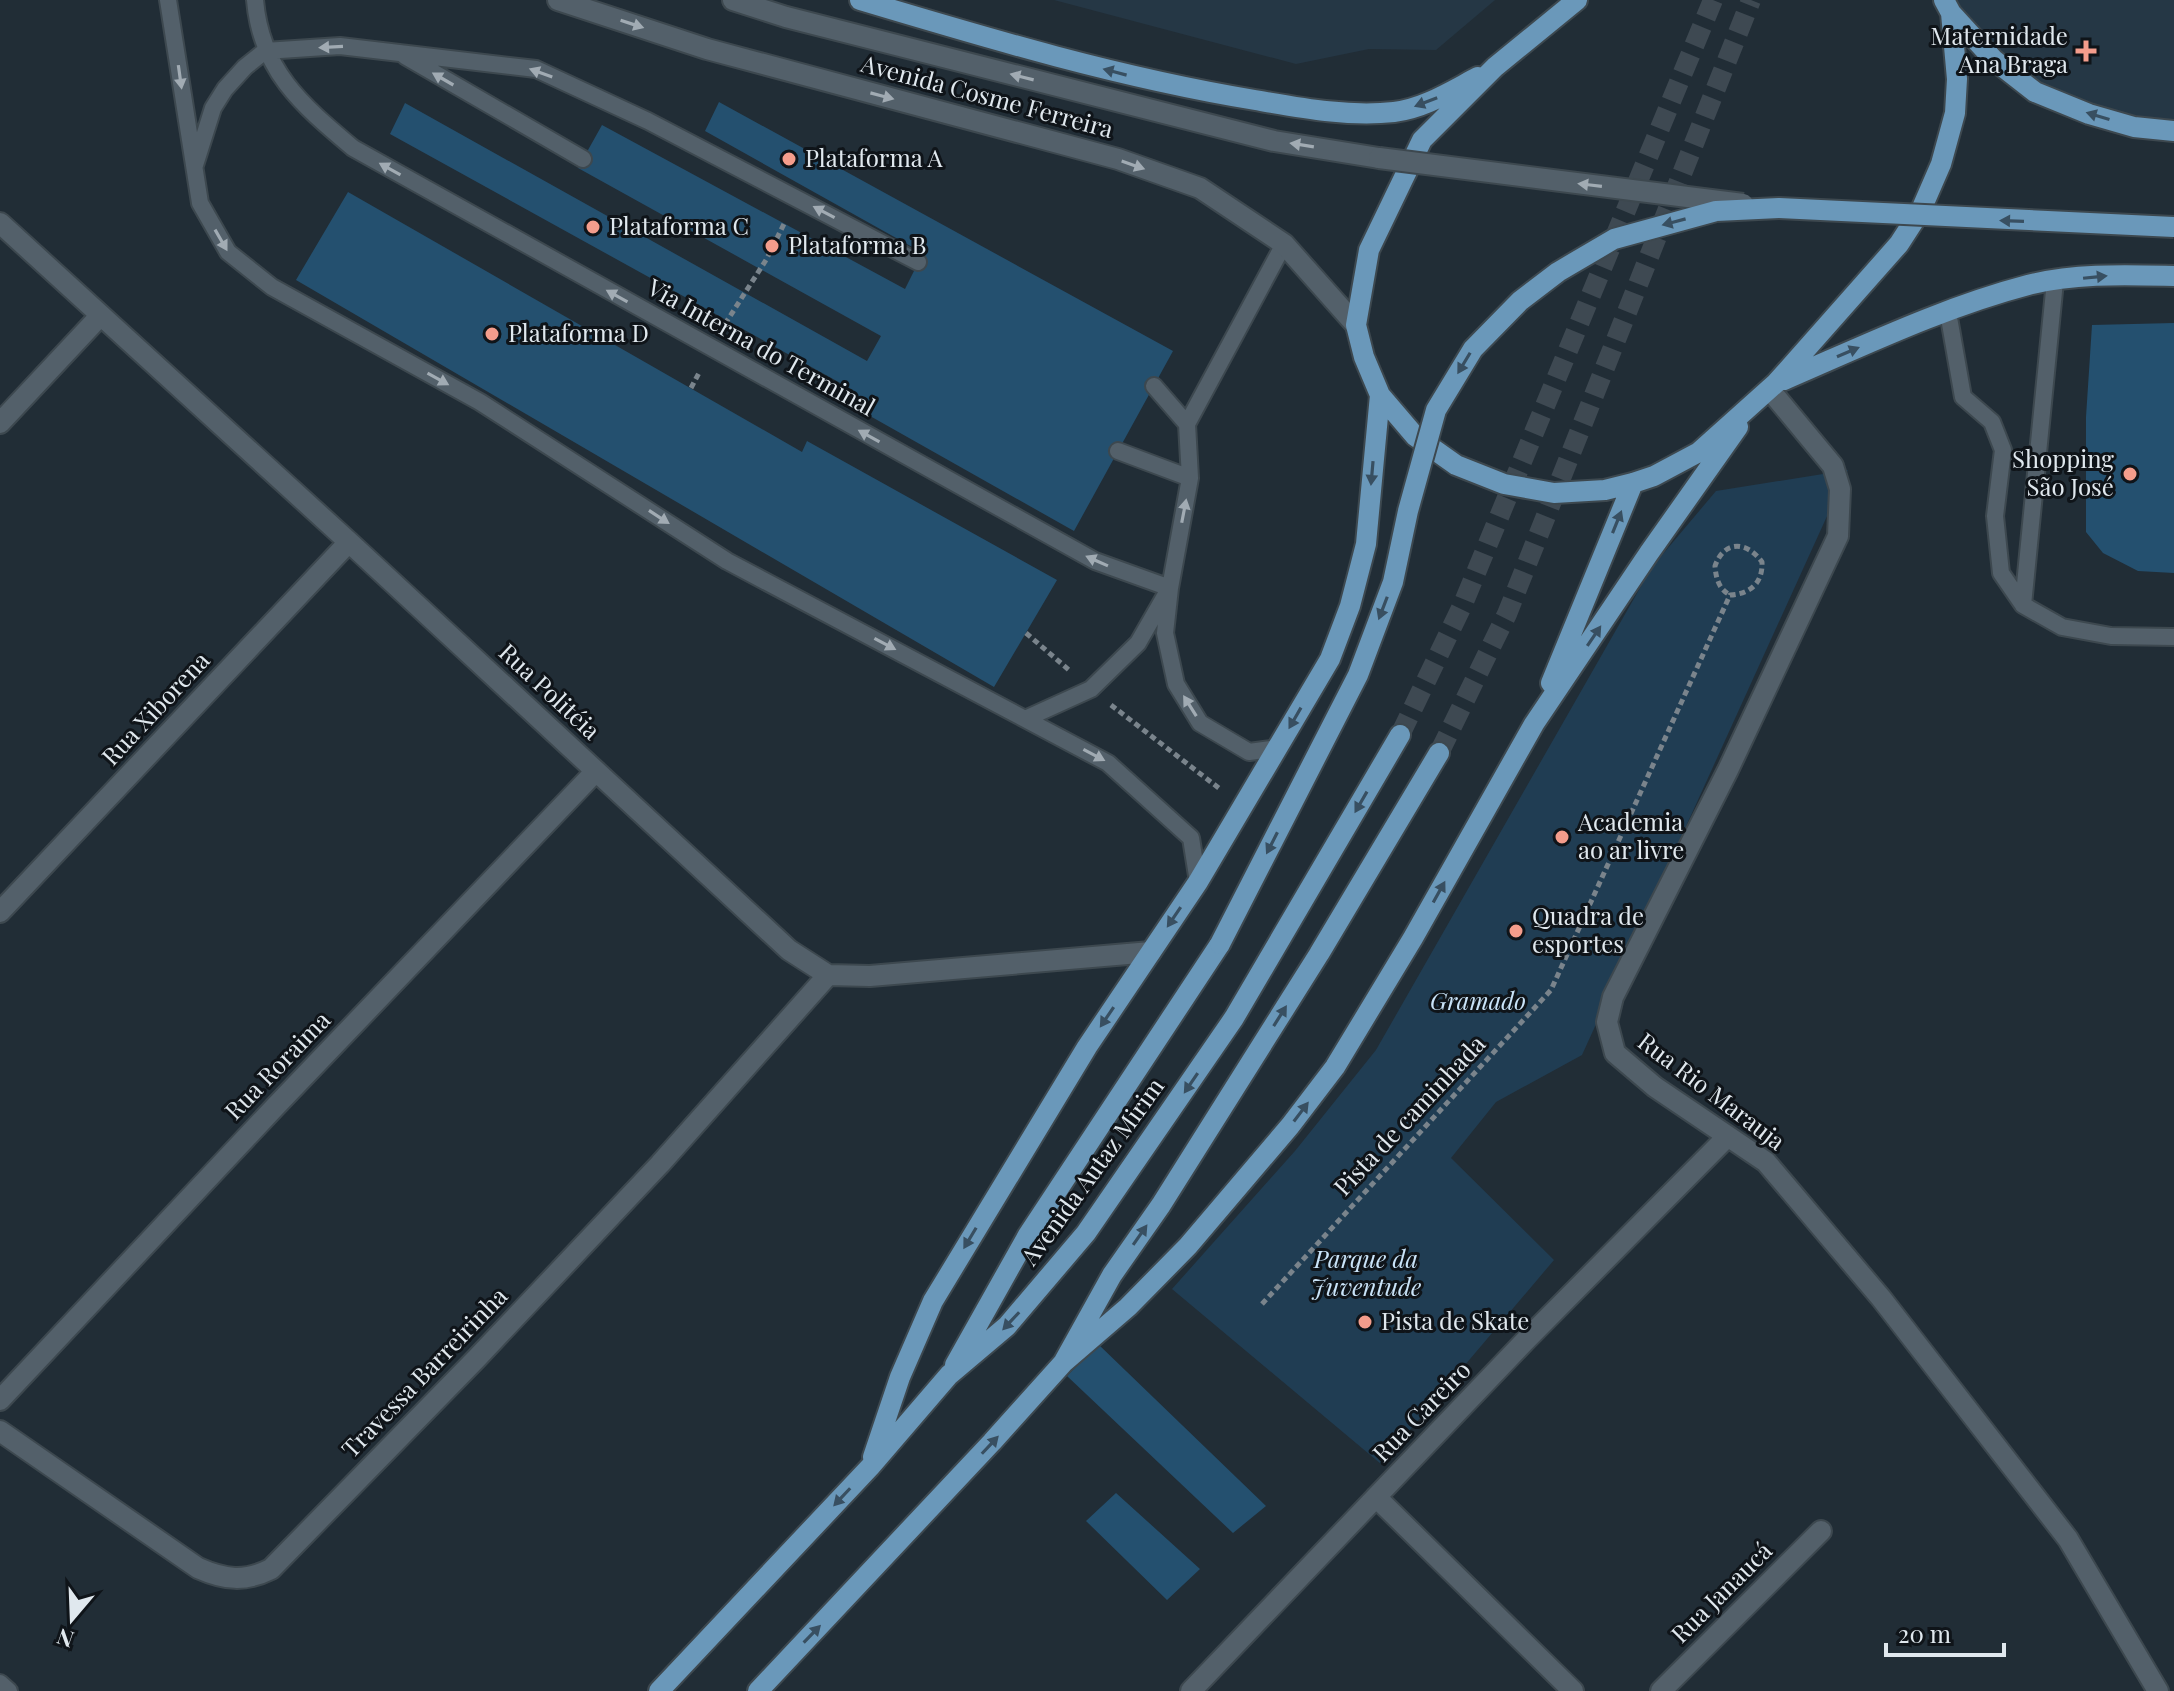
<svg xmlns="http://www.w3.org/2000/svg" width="2174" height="1691" viewBox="0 0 2174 1691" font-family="'Playfair Display',serif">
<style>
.built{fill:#253745}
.green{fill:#203d53}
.building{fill:#24506f}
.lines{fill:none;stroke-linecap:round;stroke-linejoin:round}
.primary-tunnel{stroke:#3e4952;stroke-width:20;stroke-dasharray:20 10;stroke-linecap:butt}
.lane-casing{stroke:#3d484f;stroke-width:20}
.street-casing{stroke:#3d484f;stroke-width:24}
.secondary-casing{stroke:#3d484f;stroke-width:24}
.primary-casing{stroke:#3d484f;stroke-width:24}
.path{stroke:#7a848c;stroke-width:5;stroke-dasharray:6 4;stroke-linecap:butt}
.lane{stroke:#53606a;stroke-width:16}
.street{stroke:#53606a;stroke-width:20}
.secondary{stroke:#53606a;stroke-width:20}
.primary{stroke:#6a98ba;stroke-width:20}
.secondary-bridge-casing{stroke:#3d484f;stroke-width:24;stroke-linecap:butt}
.primary-bridge-casing{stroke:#3d484f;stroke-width:24;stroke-linecap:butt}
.secondary-bridge{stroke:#53606a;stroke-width:20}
.primary-bridge{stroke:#6a98ba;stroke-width:20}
.oneway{fill:#a1abb3}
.oneway2{fill:#384f61}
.poi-dot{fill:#f49d8c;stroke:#0f1419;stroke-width:3}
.labels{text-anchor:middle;stroke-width:6;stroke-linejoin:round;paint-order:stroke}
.poi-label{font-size:24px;fill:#e0e8ee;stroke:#0f1419;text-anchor:start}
.street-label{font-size:24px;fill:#e0e8ee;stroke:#0f1419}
.park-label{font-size:24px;font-style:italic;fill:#cae4f9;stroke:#0f1419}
</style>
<rect width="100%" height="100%" fill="#212d36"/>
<path class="built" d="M1054,0h441l-59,50 -67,-1 -73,15z
M1953,0h221v128l-108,-29 -40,-22 -57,-52z"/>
<path class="green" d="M1848,470l-266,585 -86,47 -45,56 103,102 -173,204 -209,-175 123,-138 81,-101 276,-483 64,-76z"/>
<path class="building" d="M719,102l454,249 -99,180 -227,-128 6,-13 -463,-256 15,-31 462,258 14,-25 -303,-168 24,-43 303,164 18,-36 -218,-122z
M348,192l454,260 5,-11 250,139 -63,107 -698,-407z
M2174,323v250l-36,-2 -35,-18 -17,-21v-115l6,-92z
M1098,1344l168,162 -33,27 -166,-157z
M1116,1493l84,76 -33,31 -81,-79z"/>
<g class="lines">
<path class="primary-tunnel" d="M1400,735l63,-131 250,-604
M1439,753l68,-139 244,-614"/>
<defs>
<path id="lane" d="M168,0l32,203 28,49 44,35 208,115 247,159 381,202 83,75 7,44
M255,0c6,71 47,105 98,148l742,413 75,27
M405,56l178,103
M195,165l18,-57 12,-19 20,-22 20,-16 75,-5 196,23 112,52 270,141
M2055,281l-32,324 39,22 49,9 63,1
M1948,312l15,85 29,25 11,28 -8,66 6,57 22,32
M1154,386l33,38 3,54 -20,110 -5,45 11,51 24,39 49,29 29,-4
M1187,424l97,-180
M1118,451l72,27
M1025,719l66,-30 47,-46 27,-47
M0,1683l9,8"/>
<path id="street" d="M0,223l349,319 440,408 39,25 42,1 281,-24
M1770,390l63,76 7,23 -2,47 -110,234 -115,227 -6,25 8,31 40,34 111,75 115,136 187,241 90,152
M0,423l100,-107
M0,912l349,-370
M0,1400l274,-292 322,-337
M0,1431l198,137c27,12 47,14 73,1l206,-211 183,-194 168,-189
M1376,1497l197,194
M1191,1691l334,-350 202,-204
M1661,1691l160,-160"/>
<path id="secondary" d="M558,0l149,49 411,110 82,29 84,56 72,81
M733,0l53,17 488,124 105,17"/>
<path id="primary" d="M860,0c130,39 261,78 395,100 46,8 93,17 139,12 31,-4 57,-21 84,-35
M1577,0l-82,67 -73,73 -53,110 -13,75 8,32 16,38 35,41 41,29 48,19 50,9 51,-3 28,-7 21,-7 45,-24 77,-69 123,-139 22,-34 20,-46 14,-51 2,-34 -6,-66 -7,-13
M1951,13l43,47 41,32 54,22 45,13 40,4
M1784,380c79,-34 160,-73 244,-95 47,-12 98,-10 146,-9
M1551,683l82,-200
M1063,1363l65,-56 60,-61 102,-120 45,-59 78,-129 121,-214 115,-171 89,-126
M955,1365l73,-130 192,-291
M873,1457l27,-80 33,-76 154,-254 111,-165 132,-223 20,-53 16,-62 14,-149
M659,1691l211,-224 79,-92 58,-49 79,-93 148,-215 166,-283
M758,1691l234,-249 71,-79 49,-88 49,-70 158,-251 120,-201"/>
</defs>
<use href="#lane" class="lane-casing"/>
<use href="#street" class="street-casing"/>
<use href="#secondary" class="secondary-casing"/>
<use href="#primary" class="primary-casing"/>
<path class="path" d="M725,324l41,-64 19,-38
M691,388l9,-17
M1026,633l43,37
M1111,705l109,84
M1262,1304l289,-314 179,-395c20,-1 33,-12 32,-33 -15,-21 -38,-22 -47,4 1,13 4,23 15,29"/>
<use href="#lane" class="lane"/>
<use href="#street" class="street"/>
<use href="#secondary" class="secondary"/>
<use href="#primary" class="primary"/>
<defs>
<path id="secondary-bridge" d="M1379,158l364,46"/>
<path id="primary-bridge" d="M1220,944l138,-269 35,-93 15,-71 28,-101 37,-61 47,-48 38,-29 56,-33 102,-28 63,-3 395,19"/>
</defs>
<use href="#secondary-bridge" class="secondary-bridge-casing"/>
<use href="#primary-bridge" class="primary-bridge-casing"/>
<use href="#secondary-bridge" class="secondary-bridge"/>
<use href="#primary-bridge" class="primary-bridge"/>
</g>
<defs><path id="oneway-solid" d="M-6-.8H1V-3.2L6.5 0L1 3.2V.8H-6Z" transform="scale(2)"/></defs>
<g class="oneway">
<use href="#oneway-solid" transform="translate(632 24) rotate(18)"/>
<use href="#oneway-solid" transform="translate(331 47) rotate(177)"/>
<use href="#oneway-solid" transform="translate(541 73) rotate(-160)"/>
<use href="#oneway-solid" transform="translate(180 77) rotate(82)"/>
<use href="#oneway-solid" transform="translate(1022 77) rotate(-166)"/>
<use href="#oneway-solid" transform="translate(443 79) rotate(-150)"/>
<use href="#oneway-solid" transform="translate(882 96) rotate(15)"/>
<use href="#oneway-solid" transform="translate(1302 145) rotate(-171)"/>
<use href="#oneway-solid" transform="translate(1133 165) rotate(19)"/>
<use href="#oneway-solid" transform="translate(390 169) rotate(-151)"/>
<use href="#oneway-solid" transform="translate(1590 185) rotate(-173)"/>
<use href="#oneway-solid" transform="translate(824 212) rotate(-152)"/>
<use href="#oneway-solid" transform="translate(221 240) rotate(60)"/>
<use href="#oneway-solid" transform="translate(617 296) rotate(-151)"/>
<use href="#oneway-solid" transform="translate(438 379) rotate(29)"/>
<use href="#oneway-solid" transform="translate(869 436) rotate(-151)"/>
<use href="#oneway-solid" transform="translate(1184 511) rotate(-79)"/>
<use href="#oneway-solid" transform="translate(659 517) rotate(33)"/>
<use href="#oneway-solid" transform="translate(1097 561) rotate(-156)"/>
<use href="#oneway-solid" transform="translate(885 644) rotate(28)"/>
<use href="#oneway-solid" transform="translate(1190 706) rotate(-122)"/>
<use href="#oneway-solid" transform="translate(1094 755) rotate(28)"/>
</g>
<g class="oneway2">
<use href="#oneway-solid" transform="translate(1115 72) rotate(-165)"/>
<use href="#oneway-solid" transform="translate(1426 102) rotate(159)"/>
<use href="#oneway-solid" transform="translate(2098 116) rotate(-163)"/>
<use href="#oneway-solid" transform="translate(2012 221) rotate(-178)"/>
<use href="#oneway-solid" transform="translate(1674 222) rotate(165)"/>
<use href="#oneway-solid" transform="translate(2095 277) rotate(-6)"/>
<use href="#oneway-solid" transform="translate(1848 352) rotate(-23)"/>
<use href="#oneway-solid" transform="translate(1464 363) rotate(121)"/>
<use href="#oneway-solid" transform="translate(1372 473) rotate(95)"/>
<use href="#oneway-solid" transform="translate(1617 522) rotate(-68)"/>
<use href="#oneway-solid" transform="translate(1383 608) rotate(111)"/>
<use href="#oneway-solid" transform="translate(1594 636) rotate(-56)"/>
<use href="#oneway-solid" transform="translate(1295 718) rotate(120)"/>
<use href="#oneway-solid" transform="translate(1361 802) rotate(120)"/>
<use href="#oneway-solid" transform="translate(1272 843) rotate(117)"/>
<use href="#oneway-solid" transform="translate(1439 892) rotate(-61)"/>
<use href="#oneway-solid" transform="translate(1174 917) rotate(124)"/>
<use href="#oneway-solid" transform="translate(1280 1016) rotate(-58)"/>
<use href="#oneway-solid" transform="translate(1107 1017) rotate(124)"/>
<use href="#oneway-solid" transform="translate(1191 1083) rotate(124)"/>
<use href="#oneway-solid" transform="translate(1301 1112) rotate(-53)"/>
<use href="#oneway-solid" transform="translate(1140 1235) rotate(-55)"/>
<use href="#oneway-solid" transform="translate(970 1238) rotate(121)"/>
<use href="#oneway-solid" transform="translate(1011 1321) rotate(133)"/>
<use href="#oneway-solid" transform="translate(990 1445) rotate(-47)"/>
<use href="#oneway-solid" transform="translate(842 1497) rotate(133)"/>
<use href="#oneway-solid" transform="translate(812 1634) rotate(-46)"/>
</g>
<g class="poi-dot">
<path d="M2082 39h8v8h8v8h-8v8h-8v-8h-8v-8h8z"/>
<circle cx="789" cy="159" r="8"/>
<circle cx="593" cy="227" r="8"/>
<circle cx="772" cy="246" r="8"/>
<circle cx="492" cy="334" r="8"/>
<circle cx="2130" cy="474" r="8"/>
<circle cx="1562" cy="837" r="8"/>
<circle cx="1516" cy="931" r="8"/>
<circle cx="1365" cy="1322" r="8"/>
</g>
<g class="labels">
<g class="poi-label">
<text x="2068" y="45" text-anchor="end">Maternidade<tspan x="2068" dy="28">Ana Braga</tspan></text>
<text x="805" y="167">Plataforma A</text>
<text x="609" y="235">Plataforma C</text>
<text x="788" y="254">Plataforma B</text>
<text x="508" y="342">Plataforma D</text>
<text x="2114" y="468" text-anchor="end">Shopping<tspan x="2114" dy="28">São José</tspan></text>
<text x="1578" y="831">Academia<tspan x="1578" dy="28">ao ar livre</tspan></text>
<text x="1532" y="925">Quadra de<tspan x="1532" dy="28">esportes</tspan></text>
<text x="1381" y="1330">Pista de Skate</text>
</g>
<g class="street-label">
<text transform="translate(987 97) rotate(15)" y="8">Avenida Cosme Ferreira</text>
<text transform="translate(761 348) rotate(29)" y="8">Via Interna do Terminal</text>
<text transform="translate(549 692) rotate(43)" y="8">Rua Politéia</text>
<text transform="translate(156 709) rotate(-47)" y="8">Rua Xiborena</text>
<text transform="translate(278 1066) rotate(-46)" y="8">Rua Roraima</text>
<text transform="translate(1711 1092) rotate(37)" y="8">Rua Rio Marauja</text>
<text transform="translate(1410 1116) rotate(-47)" y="8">Pista de caminhada</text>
<text transform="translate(1093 1172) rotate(-54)" y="8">Avenida Autaz Mirim</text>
<text transform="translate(425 1373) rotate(-46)" y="8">Travessa Barreirinha</text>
<text transform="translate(1422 1412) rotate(-46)" y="8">Rua Careiro</text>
<text transform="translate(1722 1593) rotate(-45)" y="8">Rua Janaucá</text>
</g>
<g class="park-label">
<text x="1478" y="1010">Gramado</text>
<text x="1366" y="1268">Parque da<tspan x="1366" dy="28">Juventude</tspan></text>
</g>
</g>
<g transform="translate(72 1619) rotate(199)" stroke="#0f1419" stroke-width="6" paint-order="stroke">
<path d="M0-6L14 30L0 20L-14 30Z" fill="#e0e8ee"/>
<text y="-12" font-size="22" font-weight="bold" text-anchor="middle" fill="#e0e8ee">N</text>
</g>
<path d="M1886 1643v12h118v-12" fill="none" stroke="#e0e8ee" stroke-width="4"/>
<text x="1898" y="1643" font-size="24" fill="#e0e8ee" stroke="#0f1419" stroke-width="6" paint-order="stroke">20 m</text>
</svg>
